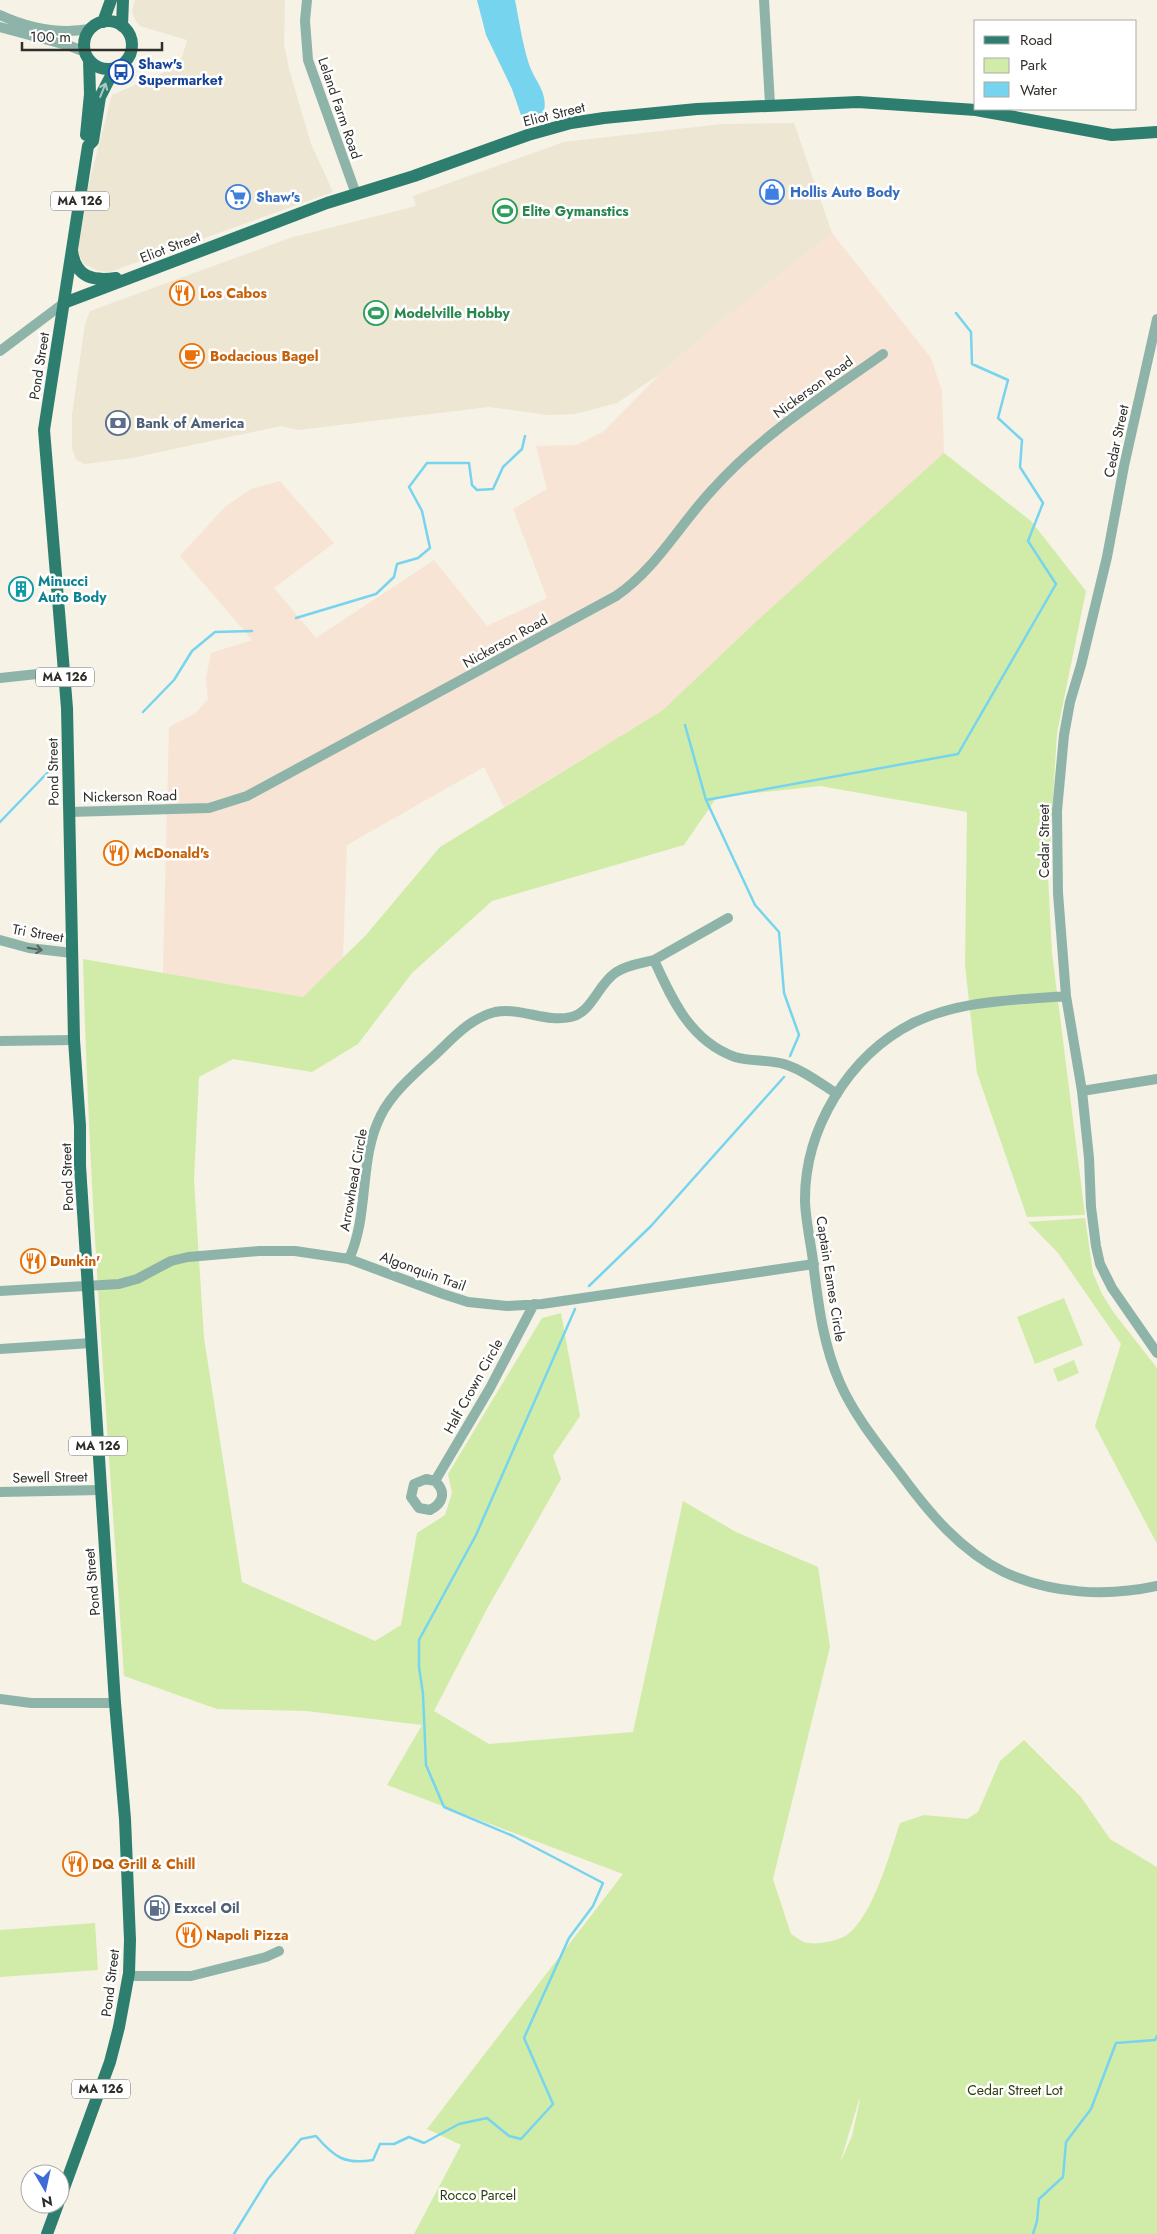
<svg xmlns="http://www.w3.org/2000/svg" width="1157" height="2234" viewBox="0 0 1157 2234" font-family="Jost,sans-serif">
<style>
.built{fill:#ece6d3}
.industrial{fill:#f7e4d4}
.green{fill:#d1eca8;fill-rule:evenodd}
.water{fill:#77d4ef}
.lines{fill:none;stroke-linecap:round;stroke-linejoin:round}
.stream{stroke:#77d4ef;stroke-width:2.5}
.minor{stroke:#8eb4aa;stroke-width:10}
.major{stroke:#2d7e6f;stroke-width:12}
.oneway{stroke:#abcbc5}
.oneway2{stroke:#55645d}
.labels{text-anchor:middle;stroke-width:5;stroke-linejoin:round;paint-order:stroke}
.shield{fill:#fff;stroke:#6d6d69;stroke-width:1}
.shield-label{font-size:12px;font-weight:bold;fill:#2f2e29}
.transit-label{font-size:14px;font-weight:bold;fill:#164399;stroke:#fff;text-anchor:start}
.street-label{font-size:14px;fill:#2f2e29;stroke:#fff}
.shop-label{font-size:14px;font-weight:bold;fill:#366cbe;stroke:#fff;text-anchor:start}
.leisure-label{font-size:14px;font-weight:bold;fill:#27864d;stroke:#fff;text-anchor:start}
.food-label{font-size:14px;font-weight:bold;fill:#c56008;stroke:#fff;text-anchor:start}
.service-label{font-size:14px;font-weight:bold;fill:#4e5e75;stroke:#fff;text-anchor:start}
.culture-label{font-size:14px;font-weight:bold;fill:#0d838f;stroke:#fff;text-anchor:start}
.park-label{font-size:14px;fill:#2d3d0a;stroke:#fff}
</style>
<rect width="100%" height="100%" fill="#f6f2e5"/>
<path class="built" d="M135,0h150l-1,44 5,25 22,75 22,48 -223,80 -11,-1 -15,-7 -6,-12 7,-54 27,-103 68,-30 7,-25 -47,-14 -5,-6 -3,-9z
M794,123l38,110 -111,88 -61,53 -43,29 -42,11 -27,1 -59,-8 -191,23 -17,-4 -149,32 -47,6 -9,-4 -4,-12v-33l13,-91 5,-13 200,-73 126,-32 -3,-10 151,-54 158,-18z"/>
<path class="industrial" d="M832,233l99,125 11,33 2,62 -281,257 -159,97 -20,-40 -137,78 -4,113 -40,39 -140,-24 6,-246 27,-14 12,-14 -2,-21 5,-25 41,-13 -72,-84 45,-49 26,-18 29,-8 54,62 -60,45 42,50 118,-78 53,66 60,-28 -34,-89 34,-20 -11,-43 41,-1 26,-13 57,-58 61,-53z"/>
<path class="green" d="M944,453l87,68 55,70 -29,142 -9,144 4,76 33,262 -58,2 -50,-144 -12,-108 2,-153 -147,-26 -103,11 -33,48 -192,56 -80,72 -54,71 -46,28 -79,-13 -34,18 -5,103 10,158 38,244 133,59 26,-16 16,-92 28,-18 7,-22 -4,-19 94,-156 19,-5 19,103 -27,40 8,23 -73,128 -54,104 55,33 144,-12 50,-231 53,31 82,35 12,80 -57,232 18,55c4,2 8,6 13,8 9,4 36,-1 44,-8 25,-19 42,-81 52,-111l24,-8 43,4 11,-7 22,-51 24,-21 57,57 29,42 47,28v367h-743l47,-89 -34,-16 196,-255 -236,-89 35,-60 -116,-14 -89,-2 -93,-33c-16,-239 -35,-478 -41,-717l220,38 63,-62 74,-88 223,-137 96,-91zM860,2100l-8,36 -12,27 19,-63z
M1085,1218l8,55 9,21 12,19 43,55v176l-62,-118 26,-82 -63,-91 -30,-31z
M1064,1298l19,47 -48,19 -18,-47z
M1074,1360l5,13 -21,9 -5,-13z
M95,1923l3,47 -98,7v-47z"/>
<path class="water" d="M477,0h38c4,20 7,41 13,61 6,21 22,31 15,54l-6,4 -10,2 -5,-3 -10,-29 -26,-54z"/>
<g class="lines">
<path class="stream" d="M296,618l80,-24 18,-17 3,-13 21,-6 12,-10 -8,-37 -13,-24 18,-24h42l3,22 5,5 16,-1 10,-22 19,-18 3,-13
M143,712l31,-32 18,-29 23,-19 37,-1
M685,725l21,75 49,105 24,27 5,61 15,42 -9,21
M706,800l252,-46 98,-170 -28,-43 15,-38 -23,-36 2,-27 -24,-22 10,-38 -36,-16 -1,-32 -15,-19
M0,822l51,-53
M589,1286l62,-60 133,-149
M234,2234l34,-55 33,-40 15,-3c18,21 29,29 57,24l7,-16h14l15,-7 15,6 35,-19 28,-6 22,18 12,3 32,-35 -29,-66 45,-100 24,-32 10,-23 -90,-47 -69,-29 -18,-42 -3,-71 -4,-27v-27l57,-105 99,-226
M1033,2234l4,-13 2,-22 24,-22 3,-35 25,-33 25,-66 39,-3 2,-4"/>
<path class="minor" d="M307,0l-2,21 3,39 48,134
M764,0l6,104
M0,15c28,13 60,19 90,14
M0,27l70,19 15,6
M1157,319l-33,147 -17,91 -26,108 -11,37 -6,33 -7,76 1,82 8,103 16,95 7,67 2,49 5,39 4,18 12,24 45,65
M0,351l64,-48
M0,678l65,-7
M69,812l140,-4 38,-12 369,-200c40,-27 64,-72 97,-107 48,-54 112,-94 170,-135
M728,918l-74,42c18,39 36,81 81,97 16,5 33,2 49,7 19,6 36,19 53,30
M0,940l29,8 43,5
M1066,996c-51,4 -106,4 -153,27 -65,33 -109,107 -108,179 1,23 7,45 9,68 5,39 10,77 26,113 15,34 40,64 62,93 28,38 59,75 102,96 47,22 103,25 153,14
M0,1041l74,-1
M1082,1091l75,-12
M349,1259c21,-46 9,-99 32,-144 13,-25 36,-43 56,-62 17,-16 34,-35 58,-41 26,-5 51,11 76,5 21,-5 26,-31 44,-44 11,-8 27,-10 39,-13
M0,1291l119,-7 18,-5 34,-18 17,-4 71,-6h36l54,8 94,35 25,8 39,4 35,-2 272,-40
M0,1349l91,-6
M435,1481c11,10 9,22 -5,29l-11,-2 -8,-11 3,-13 12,-5 9,2 55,-93 44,-84
M0,1492l101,-2
M0,1699l31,4h84
M129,1976h62l75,-19 13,-6"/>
<path class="major" d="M84 45a24 24 0 1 1 48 0a24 24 0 1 1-48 0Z
M103,22l8,-22
M122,26l1,-26
M86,135l4,-41 -1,-34
M72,251c4,27 21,30 44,27
M64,303l263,-100 87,-27 114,-41 43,-12 33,-5 93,-9 161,-7 118,8 136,25 45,-3
M60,2199l50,-137 9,-35 10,-54 1,-33 -5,-121 -10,-116 -35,-537v-40l-6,-86 -7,-332 -23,-278 44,-284 5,-5 7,-44 15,-29
M47,2234l11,-30"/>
</g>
<defs><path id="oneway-shaft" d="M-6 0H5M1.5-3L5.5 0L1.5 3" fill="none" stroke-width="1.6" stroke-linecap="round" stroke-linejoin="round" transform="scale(1.25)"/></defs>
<use class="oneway" href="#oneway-shaft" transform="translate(103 90) rotate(-68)"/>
<use class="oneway2" href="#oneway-shaft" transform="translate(35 949) rotate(10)"/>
<defs>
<symbol id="bus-ring" viewBox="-11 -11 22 22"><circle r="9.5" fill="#fff" stroke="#1a4fb4" stroke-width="1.5"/><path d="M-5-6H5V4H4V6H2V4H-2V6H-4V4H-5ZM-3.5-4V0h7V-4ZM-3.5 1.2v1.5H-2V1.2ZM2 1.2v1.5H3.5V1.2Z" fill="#1a4fb4"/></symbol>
<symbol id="shop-ring" viewBox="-11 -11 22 22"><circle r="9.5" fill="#fff" stroke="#3f7fe0" stroke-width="1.5"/><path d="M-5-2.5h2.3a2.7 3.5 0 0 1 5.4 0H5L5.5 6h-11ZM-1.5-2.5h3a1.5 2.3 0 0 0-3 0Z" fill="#3f7fe0"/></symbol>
<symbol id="supermarket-ring" viewBox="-11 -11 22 22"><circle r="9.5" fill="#fff" stroke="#3f7fe0" stroke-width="1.5"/><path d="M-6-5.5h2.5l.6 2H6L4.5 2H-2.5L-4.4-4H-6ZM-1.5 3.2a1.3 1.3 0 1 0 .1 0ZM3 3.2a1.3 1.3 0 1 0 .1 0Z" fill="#3f7fe0"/></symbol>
<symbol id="stadium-ring" viewBox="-11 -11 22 22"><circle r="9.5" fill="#fff" stroke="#2e9e5b" stroke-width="1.5"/><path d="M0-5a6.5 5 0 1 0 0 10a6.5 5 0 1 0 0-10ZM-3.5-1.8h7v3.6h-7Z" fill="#2e9e5b"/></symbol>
<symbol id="restaurant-ring" viewBox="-11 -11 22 22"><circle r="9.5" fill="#fff" stroke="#e8710a" stroke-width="1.5"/><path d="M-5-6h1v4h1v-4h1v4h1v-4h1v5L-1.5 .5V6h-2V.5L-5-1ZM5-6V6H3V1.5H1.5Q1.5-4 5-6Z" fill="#e8710a"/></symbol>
<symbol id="cafe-ring" viewBox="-11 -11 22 22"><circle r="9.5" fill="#fff" stroke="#e8710a" stroke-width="1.5"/><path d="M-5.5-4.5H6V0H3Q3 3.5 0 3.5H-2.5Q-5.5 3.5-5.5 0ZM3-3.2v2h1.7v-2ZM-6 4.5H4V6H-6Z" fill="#e8710a"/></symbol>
<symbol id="bank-ring" viewBox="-11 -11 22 22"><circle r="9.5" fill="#fff" stroke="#5c6f8a" stroke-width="1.5"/><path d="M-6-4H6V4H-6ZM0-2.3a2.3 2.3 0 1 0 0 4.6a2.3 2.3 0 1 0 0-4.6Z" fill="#5c6f8a"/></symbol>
<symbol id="building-ring" viewBox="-11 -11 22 22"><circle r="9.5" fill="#fff" stroke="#0f9aa8" stroke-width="1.5"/><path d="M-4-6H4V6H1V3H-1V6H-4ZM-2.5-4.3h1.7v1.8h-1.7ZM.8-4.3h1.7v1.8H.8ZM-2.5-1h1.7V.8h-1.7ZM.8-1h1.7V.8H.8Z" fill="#0f9aa8"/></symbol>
<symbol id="fuel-ring" viewBox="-11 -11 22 22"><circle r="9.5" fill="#fff" stroke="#5c6f8a" stroke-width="1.5"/><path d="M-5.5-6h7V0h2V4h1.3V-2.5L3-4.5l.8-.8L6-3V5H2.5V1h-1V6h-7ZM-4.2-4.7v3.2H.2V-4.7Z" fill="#5c6f8a"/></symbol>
</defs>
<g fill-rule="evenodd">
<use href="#bus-ring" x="107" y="58" width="28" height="28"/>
<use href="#shop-ring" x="758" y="178" width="28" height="28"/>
<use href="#supermarket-ring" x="224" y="183" width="28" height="28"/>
<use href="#stadium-ring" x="491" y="197" width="28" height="28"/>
<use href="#restaurant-ring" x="168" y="279" width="28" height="28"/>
<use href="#stadium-ring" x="362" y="299" width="28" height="28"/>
<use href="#cafe-ring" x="178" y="342" width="28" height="28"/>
<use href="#bank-ring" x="104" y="409" width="28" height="28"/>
<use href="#building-ring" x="7" y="575" width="28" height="28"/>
<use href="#restaurant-ring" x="102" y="839" width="28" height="28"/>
<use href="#restaurant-ring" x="19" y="1247" width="28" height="28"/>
<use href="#restaurant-ring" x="61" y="1850" width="28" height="28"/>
<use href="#fuel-ring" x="143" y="1894" width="28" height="28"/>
<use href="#restaurant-ring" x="175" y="1921" width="28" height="28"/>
</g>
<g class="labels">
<g class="shield">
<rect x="51" y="191.5" width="58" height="19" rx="4"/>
<rect x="36" y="667.5" width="58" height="19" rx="4"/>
<rect x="69" y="1436.5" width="58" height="19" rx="4"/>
<rect x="72" y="2079.5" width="58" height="19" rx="4"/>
</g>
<g class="shield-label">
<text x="80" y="205">MA 126</text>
<text x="65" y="681">MA 126</text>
<text x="98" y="1450">MA 126</text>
<text x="101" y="2093">MA 126</text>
</g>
<g class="transit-label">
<text x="138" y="69">Shaw's<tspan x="138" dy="16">Supermarket</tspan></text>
</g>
<g class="street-label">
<text transform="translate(340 108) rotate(71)" y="5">Leland Farm Road</text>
<text transform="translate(554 114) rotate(-14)" y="5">Eliot Street</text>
<text transform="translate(170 247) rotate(-21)" y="5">Eliot Street</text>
<text transform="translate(39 366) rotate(-81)" y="5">Pond Street</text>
<text transform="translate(813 387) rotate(-36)" y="5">Nickerson Road</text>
<text transform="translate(1116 441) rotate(-78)" y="5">Cedar Street</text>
<text transform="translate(505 641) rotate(-29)" y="5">Nickerson Road</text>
<text transform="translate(53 772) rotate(-91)" y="5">Pond Street</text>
<text transform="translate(130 796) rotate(-1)" y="5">Nickerson Road</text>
<text transform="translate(1044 841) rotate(-90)" y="5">Cedar Street</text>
<text transform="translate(38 933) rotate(10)" y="5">Tri Street</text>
<text transform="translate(67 1177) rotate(-92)" y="5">Pond Street</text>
<text transform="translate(353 1180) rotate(-80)" y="5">Arrowhead Circle</text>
<text transform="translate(423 1271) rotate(20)" y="5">Algonquin Trail</text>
<text transform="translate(831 1279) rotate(81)" y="5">Captain Eames Circle</text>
<text transform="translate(473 1386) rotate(-61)" y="5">Half Crown Circle</text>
<text transform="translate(50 1477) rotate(-1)" y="5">Sewell Street</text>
<text transform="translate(92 1582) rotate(-95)" y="5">Pond Street</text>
<text transform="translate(110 1983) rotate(-83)" y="5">Pond Street</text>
</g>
<g class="shop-label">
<text x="790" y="197">Hollis Auto Body</text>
<text x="256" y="202">Shaw's</text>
</g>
<g class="leisure-label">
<text x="522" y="216">Elite Gymanstics</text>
<text x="394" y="318">Modelville Hobby</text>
</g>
<g class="food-label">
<text x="200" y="298">Los Cabos</text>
<text x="210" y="361">Bodacious Bagel</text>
<text x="134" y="858">McDonald's</text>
<text x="50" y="1266">Dunkin'</text>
<text x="92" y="1869">DQ Grill &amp; Chill</text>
<text x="206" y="1940">Napoli Pizza</text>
</g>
<g class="service-label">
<text x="136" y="428">Bank of America</text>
<text x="174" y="1913">Exxcel Oil</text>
</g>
<g class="culture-label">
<text x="38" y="586">Minucci<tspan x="38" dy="16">Auto Body</tspan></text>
</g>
<g class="park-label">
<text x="1015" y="2095">Cedar Street Lot</text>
<text x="478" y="2200">Rocco Parcel</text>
</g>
</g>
<rect x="974" y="20" width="162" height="90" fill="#ffffff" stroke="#acaba9"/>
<rect x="984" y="36" width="25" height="8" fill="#2d7e6f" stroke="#acaba9"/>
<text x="1020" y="45" font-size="15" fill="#2f2e29">Road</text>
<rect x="984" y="58" width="25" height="15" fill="#d1eca8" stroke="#acaba9"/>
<text x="1020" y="70" font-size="15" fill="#2f2e29">Park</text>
<rect x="984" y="82" width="25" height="15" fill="#77d4ef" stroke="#acaba9"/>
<text x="1020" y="95" font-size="15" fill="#2f2e29">Water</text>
<g transform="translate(45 2189) rotate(171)"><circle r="24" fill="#ffffff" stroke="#acaba9"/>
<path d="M0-4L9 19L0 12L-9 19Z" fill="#406adb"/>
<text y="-8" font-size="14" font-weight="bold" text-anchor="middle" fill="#2f2e29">N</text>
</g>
<path d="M22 42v8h140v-8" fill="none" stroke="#2f2e29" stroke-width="2.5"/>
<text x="30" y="42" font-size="15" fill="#2f2e29" stroke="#ffffff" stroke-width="4" paint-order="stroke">100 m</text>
</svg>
